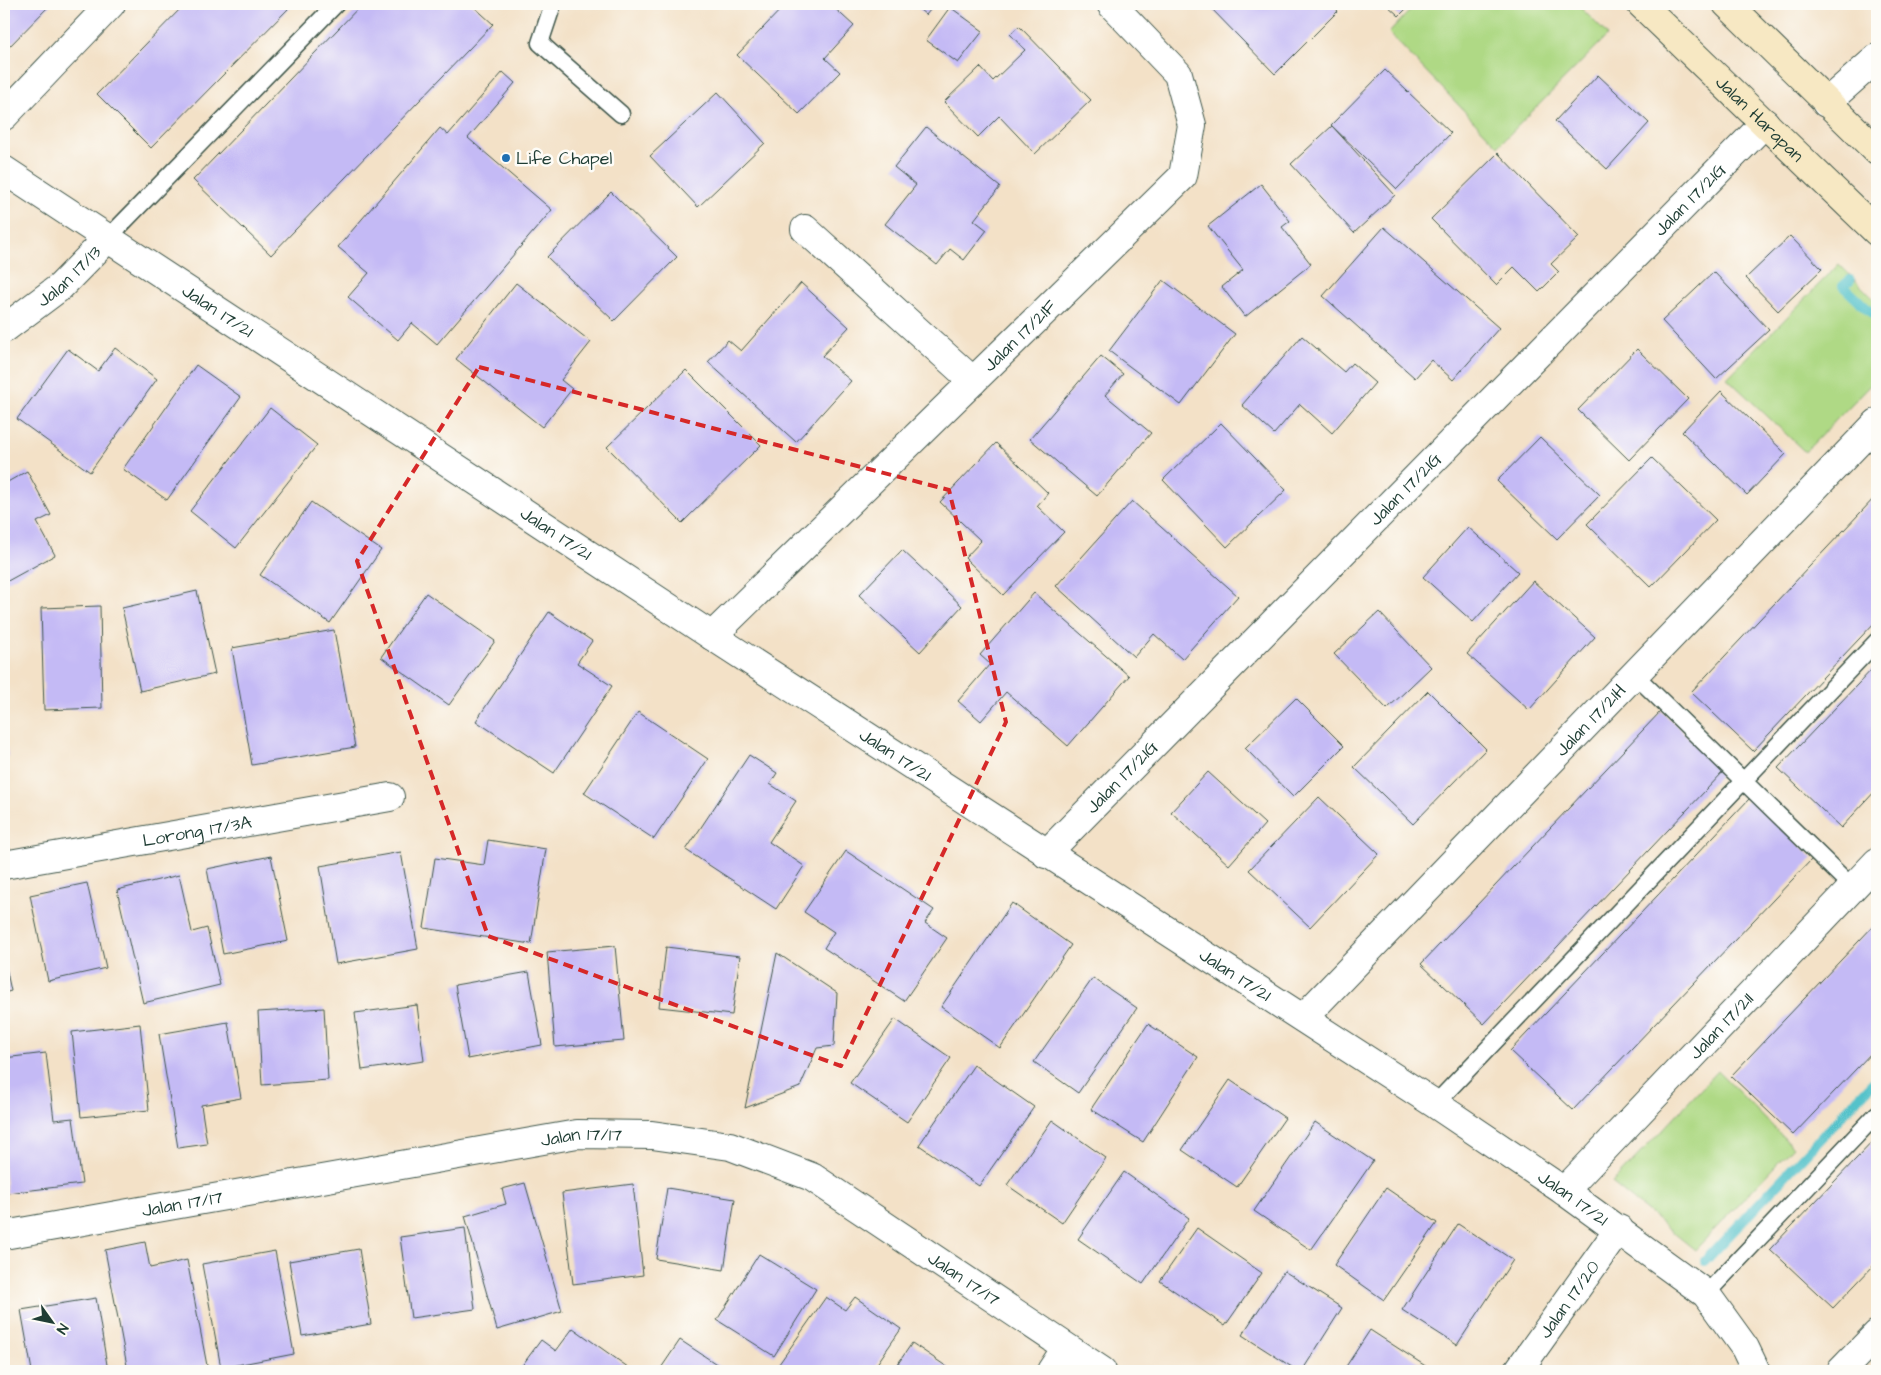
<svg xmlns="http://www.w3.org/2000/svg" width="1881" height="1375" viewBox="0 0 1881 1375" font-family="'Architects Daughter',sans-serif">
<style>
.green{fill:#afd985;stroke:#678b5c}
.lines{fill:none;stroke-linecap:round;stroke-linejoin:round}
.stream{stroke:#54c2ca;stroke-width:10}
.building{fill:#c4baf5}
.service-casing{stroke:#3f564a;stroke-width:19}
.minor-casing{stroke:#3f564a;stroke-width:30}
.tertiary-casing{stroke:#3f564a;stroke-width:30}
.secondary-casing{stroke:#3f564a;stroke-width:30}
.service{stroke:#fff;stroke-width:16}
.minor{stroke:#fff;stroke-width:28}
.tertiary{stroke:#fff;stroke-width:28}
.secondary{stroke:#f7e8c3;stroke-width:28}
.marked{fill:none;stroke:#d62828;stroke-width:4;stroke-dasharray:10 6;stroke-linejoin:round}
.poi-dot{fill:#1f6fb2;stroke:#fdfcf7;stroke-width:2}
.labels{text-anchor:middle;stroke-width:5;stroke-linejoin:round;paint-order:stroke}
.street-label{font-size:18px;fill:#1f3d34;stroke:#fdfcf7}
.poi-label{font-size:18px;fill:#1f3d34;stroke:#fdfcf7;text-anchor:start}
</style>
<rect width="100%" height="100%" fill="#fdfcf7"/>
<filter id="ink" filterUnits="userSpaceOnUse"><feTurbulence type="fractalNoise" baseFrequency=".02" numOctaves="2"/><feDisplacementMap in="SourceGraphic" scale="10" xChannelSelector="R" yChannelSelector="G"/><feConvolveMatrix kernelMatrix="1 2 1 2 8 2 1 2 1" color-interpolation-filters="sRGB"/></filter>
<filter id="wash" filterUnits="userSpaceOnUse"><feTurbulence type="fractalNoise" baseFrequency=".0096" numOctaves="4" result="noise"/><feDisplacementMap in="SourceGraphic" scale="20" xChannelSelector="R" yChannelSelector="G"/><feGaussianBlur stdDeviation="1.12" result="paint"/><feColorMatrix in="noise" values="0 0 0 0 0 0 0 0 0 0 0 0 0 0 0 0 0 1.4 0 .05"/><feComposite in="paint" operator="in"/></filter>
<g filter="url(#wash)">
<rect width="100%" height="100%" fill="#f3e1c7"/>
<path class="green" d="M1416,4h161l31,31 -110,111 -109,-113z
M1839,264l38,38v76l-72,74 -78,-74z
M1718,1071l75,76 -98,103 -83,-67z"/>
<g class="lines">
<path class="stream" d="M1850,280l-7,6 34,32
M1705,1261l172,-183"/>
</g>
<g id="blocks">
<path class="building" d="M4,4h47l-47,48z
M185,4h108l-142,144 -54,-54z
M362,4h109l22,20 -222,231 -78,-75z
M786,4h44l24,22 -29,32 15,14 -41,42 -62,-59z
M913,4h22l-9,11z
M1207,4h124l7,7 -63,63z
M1386,4h25l-12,12z
M950,7l33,24 -25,32 -32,-23z
M1019,26l72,74 -56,54 -36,-38 -21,21 -34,-35 36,-35 13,14 32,-31 -15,-16z
M1385,70l66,63 -54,56 -66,-64z
M503,72l12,11 -47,55 84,72 -115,134 -25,-21 -14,17 -50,-43 21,-24 -31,-26 102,-119 8,7z
M1598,75l51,48 -42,46 -52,-48z
M718,92l47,51 -67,64 -48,-51z
M1332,126l63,69 -41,38 -63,-69z
M926,127l74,60 -26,33 13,10 -23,30 -14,-11 -13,16 -52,-41 31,-39 -22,-18z
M1498,153l81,84 -28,27 8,8 -20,20 -25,-25 -18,18 -65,-66z
M1261,184l29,37 -8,6 29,37 -66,53 -23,-30 21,-17 -35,-44z
M611,192l66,65 -63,64 -67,-64z
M1384,227l115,101 -46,52 -22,-20 -16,18 -92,-82z
M1790,236l32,33 -44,42 -32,-33z
M1714,272l55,58 -53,49 -54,-58z
M1163,280l72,54 -54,71 -72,-54z
M516,283l75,59 -30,38 11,9 -30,38 -86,-68z
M801,283l48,44 -27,29 29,25 -55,61 -88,-80 20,-22 13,11z
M1302,336l42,36 8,-9 23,20 -43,50 -32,-29 -26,30 -32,-29z
M115,348l42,31 -67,93 -73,-53 51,-70 30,22z
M1637,349l51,50 -59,61 -51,-50z
M1101,356l22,18 -18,21 46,38 -54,63 -67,-57z
M196,365l45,32 -74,103 -44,-31z
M686,370l75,75 -79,78 -75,-76z
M1721,391l65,63 -39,41 -65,-63z
M270,408l47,37 -81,103 -46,-37z
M1221,423l65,67 -59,57 -64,-67z
M1540,437l60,58 -43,44 -60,-58z
M996,443l52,50 -11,13 27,26 -61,63 -38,-37 16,-17 -41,-39z
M1652,458l64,62 -65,67 -64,-63z
M27,471l24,44 -14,7 18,33 -51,28v-99z
M1877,495v125l-124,131 -62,-59z
M1132,501l106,95 -56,63 -28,-25 -20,23 -78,-71z
M311,502l70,48 -51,73 -70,-48z
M1468,527l50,45 -45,50 -50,-45z
M902,550l60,56 -42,46 -61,-57z
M1533,581l62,56 -66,73 -62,-56z
M197,591l18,83 -75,17 -18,-83z
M426,593l69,48 -46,64 -68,-48z
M1034,593l95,83 -61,70 -62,-54 -25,29 -23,-20 32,-37 -10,-9z
M100,606l2,102 -58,2 -3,-102z
M549,612l43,29 -15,22 35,23 -58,87 -78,-52z
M1379,612l52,55 -44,42 -53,-55z
M334,630l21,117 -103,18 -20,-117z
M1877,664v125l-36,39 -63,-60z
M1428,691l58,58 -73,75 -59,-57z
M1296,698l48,48 -51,51 -48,-49z
M1661,711l63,60 -240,253 -63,-60z
M638,712l70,47 -54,80 -70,-46z
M4,733l4,23 -4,1z
M749,755l28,18 -7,11 26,17 -27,41 35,24 -28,43 -90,-59z
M1208,772l57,52 -36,41 -58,-53z
M1319,797l60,57 -69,73 -61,-57z
M1750,798l63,60 -240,252 -63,-59z
M488,840l58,9 -15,95 -107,-16 11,-70 49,7z
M846,851l88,59 -9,13 22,15 -43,63 -80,-53 10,-16 -30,-20z
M401,852l17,97 -82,15 -16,-98z
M271,856l17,85 -65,13 -16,-85z
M179,875l13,57 15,-4 13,57 -77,18 -26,-113z
M87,883l19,85 -58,13 -18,-86z
M1012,903l59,42 -71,103 -59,-41z
M1877,922v125l-84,88 -62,-59z
M615,946l9,95 -69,6 -8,-95z
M666,947l74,9 -8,59 -73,-8z
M777,953l60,40 -3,53 -17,2 -17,39 -55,21z
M4,958l7,33 -7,2z
M529,972l13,73 -74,14 -13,-74z
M1093,978l44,30 -59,85 -44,-31z
M417,1005l7,56 -62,9 -7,-57z
M324,1008l4,72 -66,5 -4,-73z
M895,1019l56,39 -44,64 -57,-39z
M228,1022l13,76 -40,7 6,39 -29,4 -19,-114z
M140,1024l9,86 -68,7 -9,-85z
M1148,1024l50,33 -55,85 -52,-33z
M46,1053l8,67 19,-2 9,66 -75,9 -3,-27v-108z
M974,1065l60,42 -55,79 -60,-41z
M1230,1080l55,38 -48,69 -55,-37z
M1052,1120l54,38 -44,65 -55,-38z
M1315,1122l58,39 -62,89 -57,-39z
M1877,1137v125l-44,46 -63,-59z
M1124,1172l65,46 -46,66 -65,-45z
M525,1183l37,128 -65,19 -32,-114 41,-12 -4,-15z
M633,1184l10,91 -70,9 -11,-91z
M667,1188l68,11 -11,71 -68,-11z
M1386,1188l51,35 -53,77 -50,-35z
M1458,1224l55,36 -56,85 -55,-35z
M465,1228l10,81 -64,9 -11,-81z
M1197,1228l65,45 -37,53 -65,-45z
M145,1242l5,26 37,-8 21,111h-80l-23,-121z
M359,1249l12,75 -69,12 -13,-75z
M275,1251l19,103 -73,14 -19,-104z
M759,1254l57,35 -42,67 -57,-36z
M1284,1271l58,37 -40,63h-4l-56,-36z
M826,1297l19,13 10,-13 46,32 -29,42h-98z
M96,1298l12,73h-76l-11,-61z
M573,1328l59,42 -1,1h-113l23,-31 15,11z
M1370,1330l60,39 -2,2h-85z
M680,1340l47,31h-68z
M912,1343l41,28h-60z"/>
</g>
</g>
<g filter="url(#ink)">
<use href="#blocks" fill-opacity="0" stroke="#3f564a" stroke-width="1"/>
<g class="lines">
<defs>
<path id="service" d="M553,4l-13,39 81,71
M107,239l229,-235
M1634,674l219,214
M1435,1104l442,-463
M1706,1294l171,-180"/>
<g id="minor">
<path d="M1826,103l51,-45"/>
<path d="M4,116l107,-112"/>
<path d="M805,229l168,152"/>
<path id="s1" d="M4,329l56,-42 47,-48"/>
<path id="s2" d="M712,636l471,-460 9,-51 -14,-51 -67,-70"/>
<path id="s3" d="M1046,854l719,-731"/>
<path id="s4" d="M4,865l386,-68"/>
<path id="s5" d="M1303,1018l574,-595"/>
<path id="s6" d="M1564,1191l313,-329"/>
<path id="s7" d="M4,1235l573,-101 75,1 78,11 82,31 290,194"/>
<path d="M1051,1371l15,-23"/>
<path id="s8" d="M1518,1371l101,-142"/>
<path d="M1841,1371l36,-37"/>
</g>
<g id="tertiary">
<path id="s9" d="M4,170l708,466 723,468 129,87 142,103 39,54 11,23"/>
</g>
<g id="secondary">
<path id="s10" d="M1641,4l236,228"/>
<path d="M1727,4l150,147"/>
</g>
</defs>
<use href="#service" class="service-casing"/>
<use href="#minor" class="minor-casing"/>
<use href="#tertiary" class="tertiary-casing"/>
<use href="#secondary" class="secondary-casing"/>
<use href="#service" class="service"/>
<use href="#minor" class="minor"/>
<use href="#tertiary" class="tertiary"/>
<use href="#secondary" class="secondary"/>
</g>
</g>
<path class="marked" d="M479,367l470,123 57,232 -165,344 -353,-130 -131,-375z"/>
<circle class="poi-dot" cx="506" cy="158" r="5"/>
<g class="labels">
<g class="street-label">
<text dy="6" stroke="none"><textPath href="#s10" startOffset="165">Jalan Harapan</textPath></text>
<text dy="6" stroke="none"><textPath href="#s3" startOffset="918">Jalan 17/21G</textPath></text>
<text dy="6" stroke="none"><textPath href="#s1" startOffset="84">Jalan 17/13</textPath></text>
<text dy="6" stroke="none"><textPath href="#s9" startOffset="256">Jalan 17/21</textPath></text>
<text dy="6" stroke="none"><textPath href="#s2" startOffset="430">Jalan 17/21F</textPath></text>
<text dy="6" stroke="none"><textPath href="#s3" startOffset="512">Jalan 17/21G</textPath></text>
<text dy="6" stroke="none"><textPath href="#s9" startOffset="661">Jalan 17/21</textPath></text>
<text dy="6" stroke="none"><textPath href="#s5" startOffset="414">Jalan 17/21H</textPath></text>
<text dy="6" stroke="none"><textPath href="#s9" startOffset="1066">Jalan 17/21</textPath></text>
<text dy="6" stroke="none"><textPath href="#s3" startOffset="108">Jalan 17/21G</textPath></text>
<text dy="6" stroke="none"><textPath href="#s4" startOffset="196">Lorong 17/3A</textPath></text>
<text dy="6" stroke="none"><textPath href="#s9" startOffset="1471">Jalan 17/21</textPath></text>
<text dy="6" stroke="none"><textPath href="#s6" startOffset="228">Jalan 17/21I</textPath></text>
<text dy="6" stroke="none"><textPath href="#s7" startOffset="586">Jalan 17/17</textPath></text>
<text dy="6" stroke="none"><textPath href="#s9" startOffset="1876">Jalan 17/21</textPath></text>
<text dy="6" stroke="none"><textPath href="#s7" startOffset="181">Jalan 17/17</textPath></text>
<text dy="6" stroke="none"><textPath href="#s7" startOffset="1006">Jalan 17/17</textPath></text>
<text dy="6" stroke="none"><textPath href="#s8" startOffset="88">Jalan 17/20</textPath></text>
</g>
<g class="poi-label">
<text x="516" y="164">Life Chapel</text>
</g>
</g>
<rect width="1881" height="1375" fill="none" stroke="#fdfcf7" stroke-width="20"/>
<g transform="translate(52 1322) rotate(123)" stroke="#fdfcf7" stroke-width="4" paint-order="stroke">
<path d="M0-4L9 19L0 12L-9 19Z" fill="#1f3d34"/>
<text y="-8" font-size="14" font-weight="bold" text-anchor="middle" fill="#1f3d34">N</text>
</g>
</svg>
